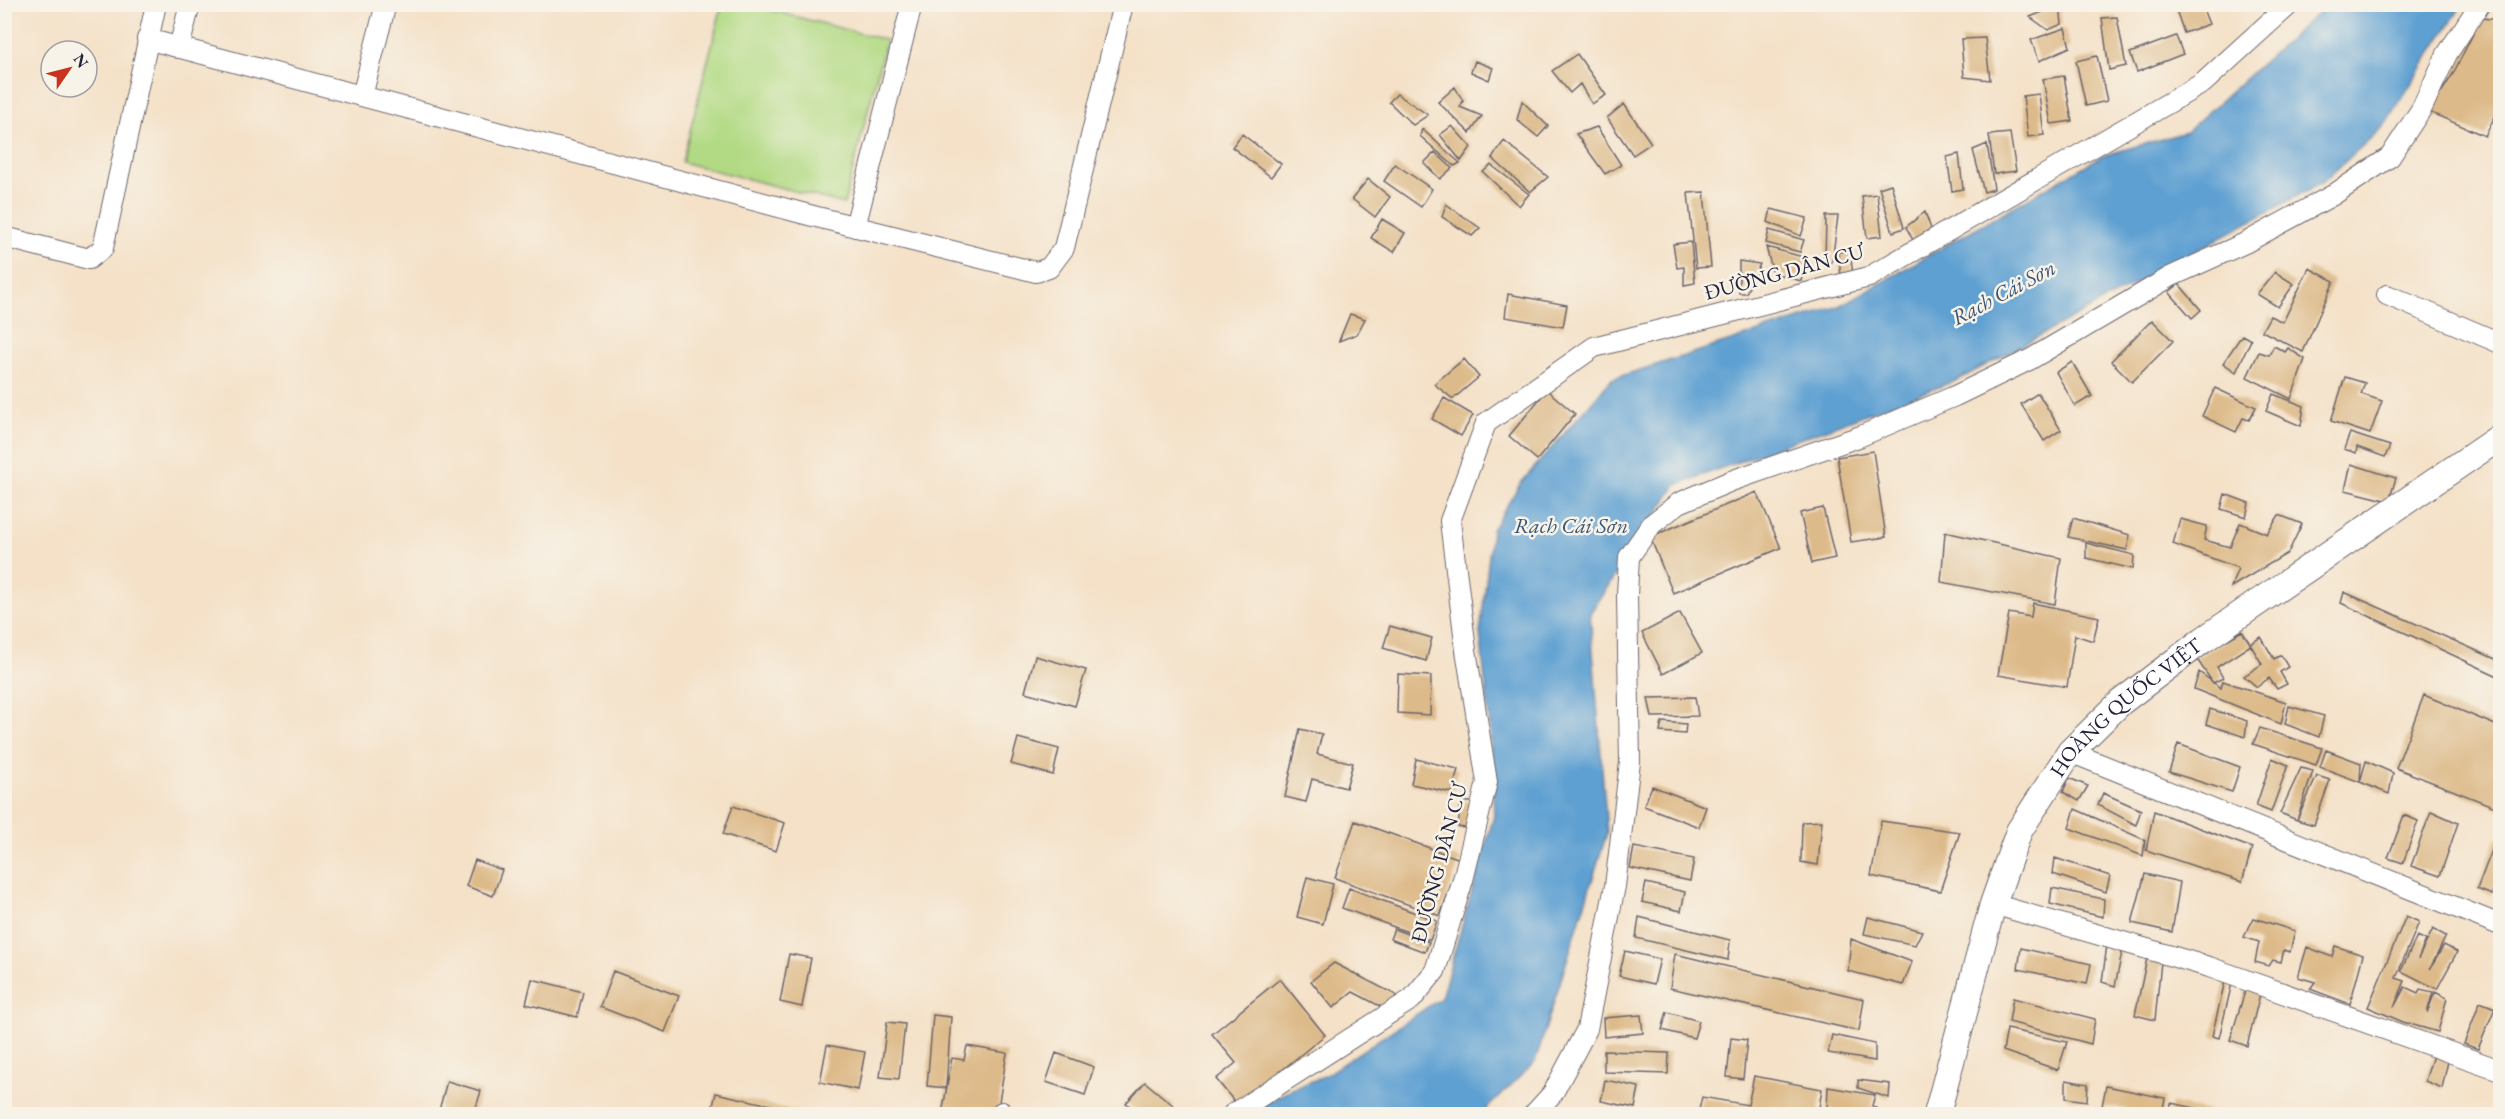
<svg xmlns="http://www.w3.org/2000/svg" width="2505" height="1119" viewBox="0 0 2505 1119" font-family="'EB Garamond',serif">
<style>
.green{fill:#b2da84;stroke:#6a7e60;stroke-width:1.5}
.water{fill:#5fa0d2;stroke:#406186;stroke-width:1.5}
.building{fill:#ddba89}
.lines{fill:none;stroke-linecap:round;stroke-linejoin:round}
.minor-casing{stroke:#6c656c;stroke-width:22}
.tertiary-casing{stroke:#6c656c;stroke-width:28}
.minor{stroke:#fff;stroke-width:20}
.tertiary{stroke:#fff;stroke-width:26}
.labels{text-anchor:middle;stroke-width:5;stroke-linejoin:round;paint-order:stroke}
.street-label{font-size:21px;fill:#22223b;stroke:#f7f3e8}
.water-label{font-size:22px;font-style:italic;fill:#3a5477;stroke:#f7f3e8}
</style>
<rect width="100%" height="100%" fill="#f7f3e8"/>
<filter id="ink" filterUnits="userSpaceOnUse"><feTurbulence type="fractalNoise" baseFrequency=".0167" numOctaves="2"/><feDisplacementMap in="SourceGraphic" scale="12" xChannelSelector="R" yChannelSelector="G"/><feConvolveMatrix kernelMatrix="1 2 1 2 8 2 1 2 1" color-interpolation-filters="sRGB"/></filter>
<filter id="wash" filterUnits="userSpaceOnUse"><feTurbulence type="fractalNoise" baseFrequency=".008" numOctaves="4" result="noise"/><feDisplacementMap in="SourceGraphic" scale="24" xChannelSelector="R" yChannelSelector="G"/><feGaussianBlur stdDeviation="1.35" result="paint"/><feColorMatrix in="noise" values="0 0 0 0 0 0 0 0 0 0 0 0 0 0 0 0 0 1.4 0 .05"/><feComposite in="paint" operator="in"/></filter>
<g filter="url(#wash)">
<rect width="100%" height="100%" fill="#f4e1c8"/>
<path class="green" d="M722,5h29l135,35 -42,164 -162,-42z"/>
<path class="water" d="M2327,5h135l-78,121 -61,56 -363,197 -284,106 -86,128 17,220 -72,229 -54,52h-232l39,-23 36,-15 117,-78 53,-182 -4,-89 -10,-94 12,-103 28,-46 92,-105 228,-73 262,-150 84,-24z"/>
<g id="blocks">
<path class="building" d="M2174,4h27l8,20 -25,9z
M2060,5l2,19 -14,6 -18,-13z
M2117,17l9,49 -17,4 -7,-52z
M2481,18l19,2v86l-15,30 -56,-24 24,-38z
M2065,28l5,19 -31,14 -8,-21z
M2176,36l7,18 -46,18 -7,-19z
M1985,38l5,42 -26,-3 -3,-38z
M1577,54l29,41 -14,9 -12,-20 -10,9 -18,-22z
M2097,56l10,45 -21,5 -10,-45z
M1475,61l18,7 -4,12 -18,-8z
M2064,76l8,45 -21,3 -8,-45z
M1455,87l8,14 -3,6 22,9 -12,17 -32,-31z
M1397,94l31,21 -15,10 -24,-23z
M2039,94l5,41 -16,2 -5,-41z
M1522,101l26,25 -10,11 -21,-17z
M1624,104l27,39 -18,12 -26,-37z
M1452,126l19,21 -10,14 -21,-26z
M1597,127l24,38 -16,9 -29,-40z
M1422,129l38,34 -6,3 -34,-30z
M2010,133l6,38 -22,3 -5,-39z
M1242,134l39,30 -10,13 -39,-30z
M1504,141l44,36 -18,15 -38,-34z
M1987,144l7,45 -10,3 -11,-42z
M1435,152l17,16 -12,11 -16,-16z
M1959,154l4,35 -11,2 -5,-34z
M1395,164l37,25 -11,18 -37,-26z
M1491,165l38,29 -10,12 -36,-34z
M1368,179l22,18 -15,20 -23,-18z
M1891,184l13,44 -11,4 -14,-44z
M1704,192l7,75 -15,1 -8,-75z
M1877,194l5,42 -15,2 -5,-42z
M1446,204l34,24 -8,8 -30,-19z
M1771,209l36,9 -6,18 -33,-14z
M1925,212l6,17 -18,11 -7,-13z
M1826,216h12l-6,46 -7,2z
M1382,219l23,14 -11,19 -23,-14z
M1769,230l35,10 -4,12 -34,-9z
M1691,242l4,41 -11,2v-18l-7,1 -4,-24z
M1766,247l41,11 -6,23 -28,-8z
M1850,251l3,24 -12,1 -3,-24z
M1739,261l21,3 -14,29h-7z
M2309,268l25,13 -31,71 -41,-21 8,-15 13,6z
M2275,272l19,12 -16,23 -21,-13z
M2179,284l22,26 -9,8 -23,-26z
M1508,294l59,11 -4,22 -58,-10z
M1350,314l15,5 -8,15 -18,7z
M2152,320l21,21 -41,41 -21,-21z
M2242,335l9,5 -15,32 -13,-9z
M2274,346l11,6 3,-4 17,11 -14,40 -44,-22 12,-25 10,3z
M1464,359l15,18 -26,22 -19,-15z
M2072,362l20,34 -17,10 -19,-34z
M2345,377l20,6 -4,11 21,7 -12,33 -39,-13z
M2215,388l41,19 -7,13 -6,-2 -7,14 -34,-16z
M1547,390l28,24 -38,46 -28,-24z
M2038,393l23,37 -17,11 -23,-37z
M2273,394l31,12 -3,20 -35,-15z
M1444,398l29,17 -12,21 -29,-17z
M2350,433l40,13 -5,11 -28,-10 -1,6 -12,-4z
M1873,451l13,86 -35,5 -14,-85z
M2351,464l45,14 -7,23 -44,-11z
M1757,492l24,56 -108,45 -23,-56z
M2225,494l24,9 -3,14 -25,-8z
M1823,508l12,50 -23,5 -12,-50z
M2279,515l23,9 -14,29 -57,34 7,-19 -65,-24 7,-25 27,7 -3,14 26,7 10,-24 27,11z
M2073,518l57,17 -3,15 -59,-13z
M1945,532l116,26 -6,46 -114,-22z
M2086,543l48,12 -1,14 -47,-11z
M2344,592l156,69v16l-159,-74z
M2033,603l66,14 -6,24 -18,-6 -8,52 -69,-12 11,-62 22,4z
M1680,613l22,40 -39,21 -21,-41z
M1390,626l42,12 -6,23 -43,-13z
M2242,631l9,14 -34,22 6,11 -10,5 -17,-25z
M2261,637l13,22 7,-4 7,12 -8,5 7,12 -10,5 -8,-11 -12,9 -13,-11 18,-12 -12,-20z
M1035,656l51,14 -11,36 -50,-14z
M2199,672l22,16 2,-7 63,21 -5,22 -87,-35z
M1398,674l33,2 -1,39 -33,-2z
M2424,695l76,32v82l-104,-41z
M1695,697l3,19 -46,1 -4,-19z
M2289,706l35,10 -5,21 -34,-13z
M2210,709l37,12 -2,16 -39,-13z
M1662,722l24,2 -1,10 -25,-2z
M2260,728l62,20 -6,17 -63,-21z
M1300,729l22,5 -5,20 36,9 -7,25 -34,-9 -6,23 -21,-5z
M1018,738l41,11 -6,26 -42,-11z
M2178,744l62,23 -8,25 -63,-20z
M2326,750l35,13 -1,19 -40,-15z
M2272,758l16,7 -17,47 -15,-6z
M1416,759l42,10 -6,24 -41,-9z
M2366,761l27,12 -4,21 -29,-12z
M2301,768l12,3 -16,49 20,-44 13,4 -16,45 -17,-5 -17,-7z
M2069,778l19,8 -9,15 -16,-9z
M1652,786l54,21 -7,20 -55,-21z
M2103,793l38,17 -5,15 -38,-20z
M1461,801l15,2 -3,26 -15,-2z
M733,806l52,17 -9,28 -53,-17z
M2075,809l70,31 -2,16 -74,-28z
M2154,811l98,37 -10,34 -96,-32z
M2431,811l27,12 -18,53 -29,-10z
M2404,815l14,6 -15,42 -15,-5z
M1355,821l105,38 -20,57 -105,-38z
M1822,821l-4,44 -17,-3 1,-40z
M1881,821l79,11 -20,59 -69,-15z
M2497,837l3,1v31l-8,26 -15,-6z
M1634,847l60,12 -4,22 -60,-13z
M2055,858l55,18 -4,16 -53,-18z
M475,860l27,10 -9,26 -27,-10z
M2145,874l35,8 -8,50 -40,-9z
M1307,877l26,7 -10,40 -26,-7z
M1646,883l39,9 -4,19 -39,-9z
M1349,888l88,33 -7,19 -88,-32z
M2052,888l52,11 -1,18 -53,-13z
M2406,916l13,6 -23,56 9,3 -11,26 11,-20 13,6 2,-4 13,3 -6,21 8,-21 12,6 -9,34 -35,-10 -35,-15z
M1639,917l91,23 -2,20 -92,-22z
M1868,917l54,14 -7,14 -51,-11z
M2254,918l41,13 -5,21 -6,-2 -3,12 -8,-2 -4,6 -14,-4 4,-20 -15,-5z
M1394,929l35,13 -4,10 -35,-13z
M2433,929l13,7 -16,33 14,-24 13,7 -20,37 -36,-18 16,-35 9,4 -8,19z
M1851,939l61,23 -9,23 -55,-14z
M2107,945l16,3 -8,38 -13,-4z
M2335,946l28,9 -13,49 -40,-15 5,-7 -17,-5 9,-30 25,10z
M2021,948l70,16 -4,20 -69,-15z
M1625,951l35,8 -6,25 -35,-8z
M789,954l22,4 -9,49 -22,-5z
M1675,954l189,45 -5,32 -189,-43z
M2147,958l14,4 -6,58 -20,-5z
M1334,963l62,32 -7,16 -36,-19 -20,16 -22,-27z
M613,971l66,25 -14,36 -65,-25z
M532,979l51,13 -6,25 -51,-13z
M1280,979l45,56 -87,71 -22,-27 20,-16 -24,-29z
M2225,981l7,2 -13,55 -7,-2z
M2246,988l15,2 -14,56 -17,-6z
M2013,998l82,21 -4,25 -82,-22z
M2480,1002l15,6 -17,41 -14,-5z
M1667,1012l32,9 -5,17 -32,-8z
M933,1015l18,2 -5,71 -19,-2z
M1641,1015l2,18 -39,4 -1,-19z
M887,1022l18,2 -6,55 -19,-2z
M2007,1029l60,13 -9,28 -55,-19z
M1832,1035l43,9v17l-47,-8z
M1731,1038l16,2 -4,39 -16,-2z
M827,1045l38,7 -7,38 -38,-8z
M967,1046l40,7 -10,61h-55l10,-56 12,2z
M1604,1051l65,2 -1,21 -64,-2z
M2434,1052l15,5 -7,31 -17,-7z
M1056,1053l38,14 -9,28 -39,-13z
M1754,1076l68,13 -4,25h-120l4,-17 46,8z
M1605,1080l34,7 -4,21 -34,-7z
M1858,1080l32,4 -1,14 -31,-10z
M2066,1080l22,4 -1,17 -21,-3z
M447,1081l34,10 -7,23h-36z
M1145,1082l29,24 -7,8h-27l-14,-11z
M2106,1086l59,12 -3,16 -60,-8z
M1828,1087l47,8 -3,11 7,4v4h-26l-26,-5z
M716,1093l86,19 -1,2h-90z
M2171,1103l49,10v1h-51z"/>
</g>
</g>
<g filter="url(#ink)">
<use href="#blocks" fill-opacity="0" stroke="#6c656c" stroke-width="1.5"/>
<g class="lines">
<defs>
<path id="minor" d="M147,39l662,176 227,57 13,-4 15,-20 59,-244
M179,48l11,-44
M362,96l24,-92
M855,227l57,-223
M4,237l85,22 14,-11 53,-244
M2387,295l113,48
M2070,752l430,173
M1993,904l216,63 291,103
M1001,1114l1,-2
M1233,1114l179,-115 23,-28 28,-91 24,-98 -21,-132 -16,-129 36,-98 108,-76 275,-70 334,-194 87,-79
M1534,1114l19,-21 34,-64 28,-143 15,-124 -3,-167 2,-38 23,-33 27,-21 52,-22 130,-45 94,-40 76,-37 139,-82 75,-34 88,-48 57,-38 32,-49 25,-54 33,-50"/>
<g id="tertiary">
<path id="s1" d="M1937,1114l56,-210 26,-73 51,-79 51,-50 82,-62 297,-203"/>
</g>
</defs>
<use href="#minor" class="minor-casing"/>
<use href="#tertiary" class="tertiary-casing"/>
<use href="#minor" class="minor"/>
<use href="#tertiary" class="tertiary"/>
</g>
</g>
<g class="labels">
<g class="street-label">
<text transform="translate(1784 272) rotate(-15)" y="7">ĐƯỜNG DÂN CƯ</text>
<text dy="7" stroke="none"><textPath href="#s1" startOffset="460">HOÀNG QUỐC VIỆT</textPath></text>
<text transform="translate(1439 863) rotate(-75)" y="7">ĐƯỜNG DÂN CƯ</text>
</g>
<g class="water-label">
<text transform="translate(2003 292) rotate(-28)" y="8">Rạch Cái Sơn</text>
<text x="1571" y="533">Rạch Cái Sơn</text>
</g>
</g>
<rect width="2505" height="1119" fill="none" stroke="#f7f3e8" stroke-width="24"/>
<g transform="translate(69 69) rotate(55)"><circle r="28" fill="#f7f3e8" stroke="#a29fa3" stroke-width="1.5"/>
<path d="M0-4.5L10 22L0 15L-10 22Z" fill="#c8321e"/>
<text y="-9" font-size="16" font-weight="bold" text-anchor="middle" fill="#22223b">N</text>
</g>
</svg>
